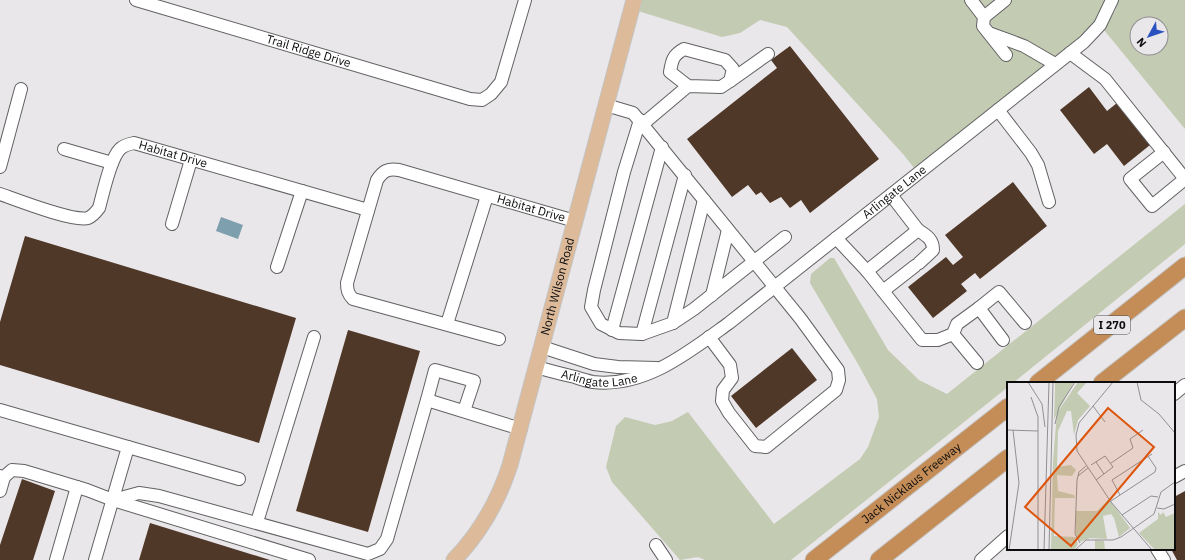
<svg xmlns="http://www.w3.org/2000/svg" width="1185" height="560" viewBox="0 0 1185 560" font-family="'IBM Plex Sans',sans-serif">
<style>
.green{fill:#c3cbb2;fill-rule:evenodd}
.water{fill:#7e9fad}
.building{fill:#503829}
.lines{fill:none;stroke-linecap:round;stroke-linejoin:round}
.minor-casing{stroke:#626163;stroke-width:14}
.major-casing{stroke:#c5c5c5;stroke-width:17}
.highway-casing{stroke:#c5c5c5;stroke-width:19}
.minor{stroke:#fff;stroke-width:12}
.major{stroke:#dcba9a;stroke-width:15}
.highway{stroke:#c48c56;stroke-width:17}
.labels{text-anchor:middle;stroke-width:4;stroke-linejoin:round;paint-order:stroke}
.shield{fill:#e9e7ea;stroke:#4e4e4f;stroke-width:1}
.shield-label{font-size:11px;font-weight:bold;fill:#0c0c0d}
.street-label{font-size:12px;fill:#0c0c0d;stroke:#e9e7ea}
.inset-road{fill:none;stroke:#918f92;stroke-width:1}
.view{fill:#dd550c;fill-opacity:0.15;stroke:#dd550c;stroke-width:2}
.inset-edge{fill:none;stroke:#0c0c0d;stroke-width:2}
</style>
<rect width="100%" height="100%" fill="#e9e7ea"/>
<path class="green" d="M640,0h466l-11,22 -12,13 -169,133 -11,-14 -116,-127 -27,-7 -20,13 -18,4 -84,-26z
M1119,0h66v129l-81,-99 11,-19zM1137,24h24v24h-24z
M1185,204v40l-172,139h-5v4l-217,173h-86l-7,-3 -18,3 -68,-78 -6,-15 10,-41 9,-9 30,8 17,-4 16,-9 86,112 86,-65 8,-12 11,-30 -2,-18 -19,-35 -48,-81 1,-9 19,-16h4l54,92 31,30 28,14z"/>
<path class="water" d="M221,217l22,8 -5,14 -22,-8z"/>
<path class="building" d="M790,46l89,113 -69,54 -9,-13 -11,8 -9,-11 -11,6 -9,-11 -5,3 -8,-10 -16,12 -45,-58 90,-71 -6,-8z
M1089,87l18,24 10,-8 33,42 -26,21 -17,-22 -13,10 -34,-44z
M1013,182l34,44 -67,53 -5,-6 -14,11 6,7 -34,27 -25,-31 38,-30 7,8 10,-8 -18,-22z
M25,236l271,82 -37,125 -259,-78v-43z
M348,330l72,21 -52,181 -72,-21z
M792,348l25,32 -61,48 -25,-32z
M22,479l33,12 -22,69h-33v-15z
M1185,491v69h-8l-6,-11h3v-52z
M150,523l120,37h-131z"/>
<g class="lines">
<defs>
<g id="minor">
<path id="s1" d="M136,0l334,99 12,1 9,-6 10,-12 24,-82"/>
<path d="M971,0l13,17"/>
<path d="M1005,0l-21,17 -1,9 23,29"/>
<path d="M989,33l35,13 31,18"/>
<path d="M1070,53l35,26 80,100"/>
<path d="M730,81l38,-27"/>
<path d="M606,105l27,8 71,87 96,118 38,52 1,10 -3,10 -70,57 -11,-1 -26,-33 -7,-12 1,-11 9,-12 -2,-13 -21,-28"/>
<path d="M998,110l33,43 7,12 11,37"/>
<path d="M640,120l-16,52 -30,118 -3,17 10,17 18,9 23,1 31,-11 21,-14 91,-72"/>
<path d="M643,124l45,-38 33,1 9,-6 3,-12 -8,-9 -41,-11c-11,6 -12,11 -14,23l18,14"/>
<path d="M64,149l48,14"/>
<path d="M1164,152l-34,27 22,27 33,-27"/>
<path d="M0,167l21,-78"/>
<path id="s2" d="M0,194c17,6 73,28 88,24 5,-2 8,-6 11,-10 4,-14 11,-49 21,-59 4,-4 9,-5 14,-6l234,67"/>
<path d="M172,224l19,-64"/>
<path d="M918,230c9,6 15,9 15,20l-14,13"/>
<path d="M836,238l31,33 55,69h16l15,-6 24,29"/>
<path d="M277,267l25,-76"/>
<path d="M867,271l51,-41 -27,-35"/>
<path d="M883,291l32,-25"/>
<path d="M712,295l16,-65"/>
<path d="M979,308l20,-16 26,31"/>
<path d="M673,323l31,-123"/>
<path d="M447,324l40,-128"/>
<path d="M612,330l50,-183"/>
<path d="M642,334l43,-159"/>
<path d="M953,334l4,-10 22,-16 24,32"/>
<path id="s3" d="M499,339l-146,-40c-5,-5 -6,-9 -6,-16l30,-103c6,-9 11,-12 22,-10l176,51"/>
<path d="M542,347l52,17 24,3 39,1"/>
<path id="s4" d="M537,367c12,4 25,7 38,10 6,2 12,4 18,5 52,6 96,-30 136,-59l355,-281 16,-17 12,-25"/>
<path d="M1174,394l11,-9"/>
<path d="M427,400l8,-30 39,11 -10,30"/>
<path d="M0,410l128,37 -33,113"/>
<path d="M128,447l111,32"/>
<path d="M0,476l4,1 8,-7 12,1 63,19 26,10 196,60"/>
<path d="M1174,477l11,-6"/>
<path d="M0,491l4,-14"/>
<path d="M113,500l26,-7 20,3 209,58 12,-5 7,-10 40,-139 94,29"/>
<path d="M257,522l57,-185"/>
<path d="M656,545l10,15"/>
<path d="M1157,549l7,11"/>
<path d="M56,560l21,-73"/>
<path d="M981,560l27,-24"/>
</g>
<g id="major">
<path id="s5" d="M454,560c27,-28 44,-58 56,-95l124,-465"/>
</g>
<g id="highway">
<path d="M1038,383l147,-117"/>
<path d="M1102,383l83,-65"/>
<path id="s6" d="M814,560l194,-153"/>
<path d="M879,560l129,-102"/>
</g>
</defs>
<use href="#minor" class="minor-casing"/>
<use href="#major" class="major-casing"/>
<use href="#highway" class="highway-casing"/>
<use href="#minor" class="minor"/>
<use href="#major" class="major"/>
<use href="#highway" class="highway"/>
</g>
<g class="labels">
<rect class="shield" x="1094" y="316" width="36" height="18" rx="3"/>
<g class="shield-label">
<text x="1112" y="329">I 270</text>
</g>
<g class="street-label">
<text dy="4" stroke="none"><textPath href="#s1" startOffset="180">Trail Ridge Drive</textPath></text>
<text dy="4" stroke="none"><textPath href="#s2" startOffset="226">Habitat Drive</textPath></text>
<text dy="4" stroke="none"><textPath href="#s4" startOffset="421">Arlingate Lane</textPath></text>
<text dy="4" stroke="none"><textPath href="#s3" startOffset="440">Habitat Drive</textPath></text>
<text dy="4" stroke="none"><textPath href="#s5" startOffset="296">North Wilson Road</textPath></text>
<text dy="4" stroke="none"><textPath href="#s4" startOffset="64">Arlingate Lane</textPath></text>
<text dy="4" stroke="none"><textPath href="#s6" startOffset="124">Jack Nicklaus Freeway</textPath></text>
</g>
</g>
<g transform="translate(1007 382)">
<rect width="168" height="168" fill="#e9e7ea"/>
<path d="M48,0h19l-20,37 1,-29zM71,0h9l-10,11 13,13 -12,14 -4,15 -3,-24h-4l-9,20 -1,36 14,-2 5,5 -4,6 -15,-1 1,16 16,4 1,3h-20l-1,38 21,1 3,7 -4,6h-23l2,-89 4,-48zM102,117l21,29 -11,9 -5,-19 -3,-4 -8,2 4,23 -17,-1 -10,4 -4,-7v-24h21zM151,130l3,3 2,-3 3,5 9,-4v37h-20l-16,-17 19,-14zM88,158l9,1 1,9h-10z" fill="#c3cbb2"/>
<path class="inset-road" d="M21,0l14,22 3,23M106,0l-34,41 -3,12 1,16 34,51 41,48M130,0l4,18 18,14 16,19M24,15l7,20v133M86,24l12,16M48,42l4,-17 16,-25M0,48l31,1M89,80l8,12M104,81l22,-15 -3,-9 13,-9M84,83l14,-9 8,11 -17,13M71,94l10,-8M113,113l-8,-15 40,-26M104,119l44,-29 1,-4 -8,-12M150,126l7,1 11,-5M115,133l29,-19 7,1M73,161l-5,-9 2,-54 2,-8 7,-6M2,168l10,-67 -6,-53M37,168l5,-168M42,168l4,-168M68,168l11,-10h27l8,-3 33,-23 7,-22 14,-10"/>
<path class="view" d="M101,26l46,39 -83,99 -46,-39z"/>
<rect width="168" height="168" class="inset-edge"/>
</g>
<g transform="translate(1149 36) rotate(230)"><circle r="19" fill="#e9e7ea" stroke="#918f92"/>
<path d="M0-3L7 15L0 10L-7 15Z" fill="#2951c0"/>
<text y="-6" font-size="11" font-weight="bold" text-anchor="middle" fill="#0c0c0d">N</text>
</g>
</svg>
